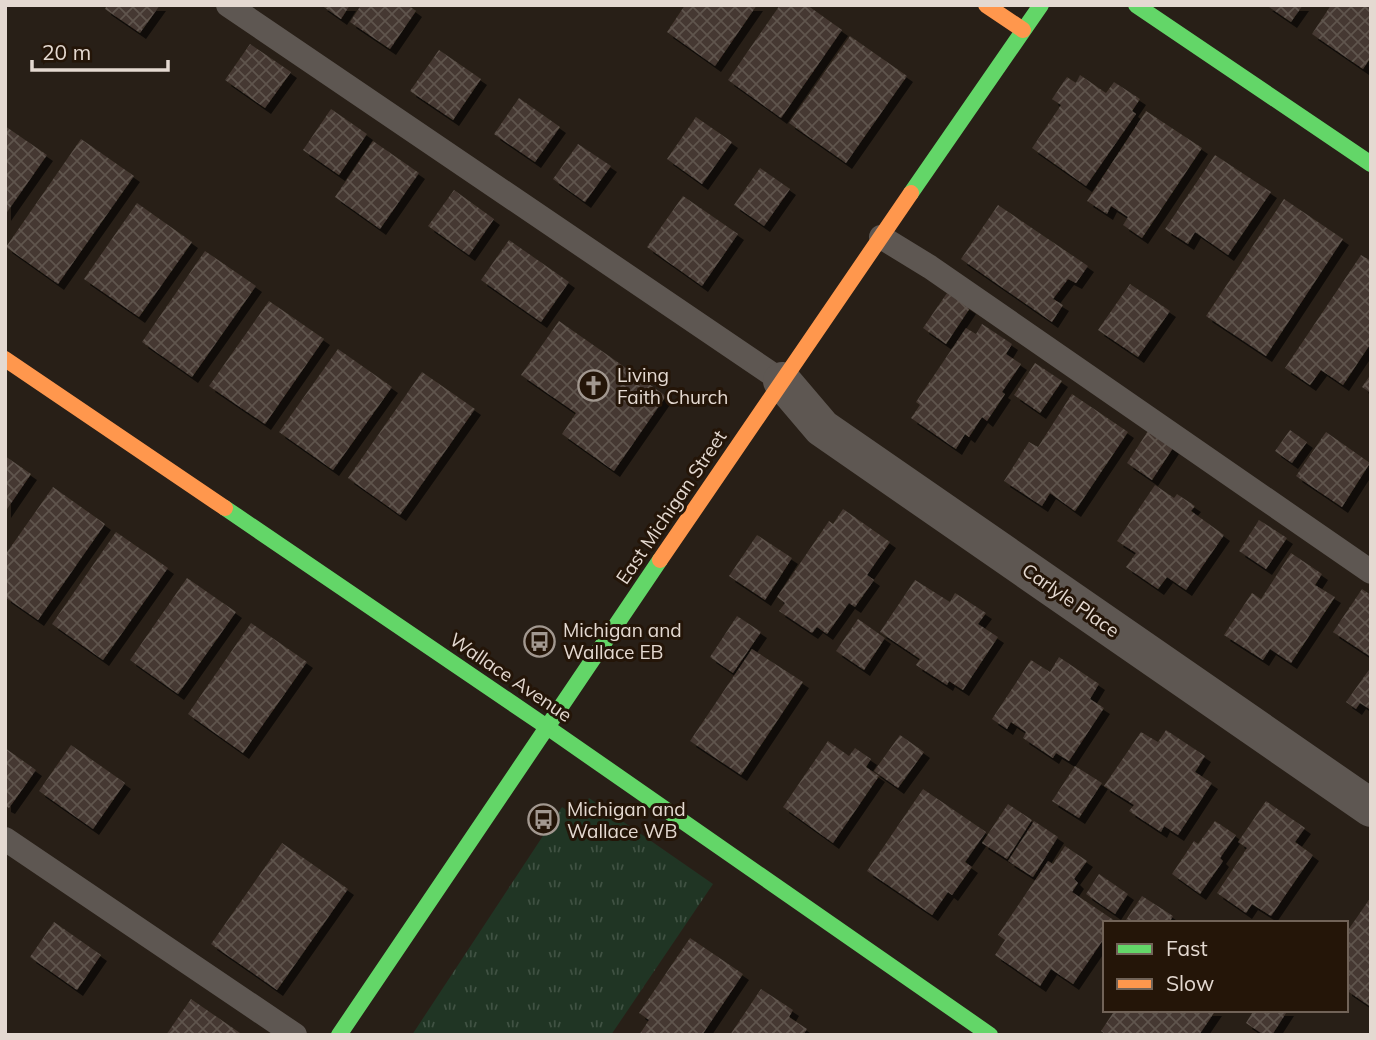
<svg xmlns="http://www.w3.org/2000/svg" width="1376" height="1040" viewBox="0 0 1376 1040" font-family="Mulish,sans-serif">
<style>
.park{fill:url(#park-tufts)}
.building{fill:url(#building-cross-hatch);filter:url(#shadow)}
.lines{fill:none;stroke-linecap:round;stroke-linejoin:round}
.lane{stroke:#5e5752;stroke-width:24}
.street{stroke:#5e5752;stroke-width:38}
.fast{stroke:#63d668;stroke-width:16}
.slow{stroke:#ff974d;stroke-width:16}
.labels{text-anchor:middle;stroke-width:6;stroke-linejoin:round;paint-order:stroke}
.poi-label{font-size:19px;fill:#e4d9d1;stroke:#241508;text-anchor:start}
.street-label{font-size:19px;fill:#e4d9d1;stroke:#241508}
</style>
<defs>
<pattern id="park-tufts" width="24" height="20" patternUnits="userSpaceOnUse" patternTransform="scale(1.75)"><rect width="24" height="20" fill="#203524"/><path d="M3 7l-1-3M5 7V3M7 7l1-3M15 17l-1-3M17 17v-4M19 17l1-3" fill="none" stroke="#405243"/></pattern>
<pattern id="building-cross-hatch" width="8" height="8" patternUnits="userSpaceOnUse" patternTransform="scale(1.75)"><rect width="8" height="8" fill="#443830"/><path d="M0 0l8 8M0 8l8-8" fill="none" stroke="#5f544d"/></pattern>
<filter id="shadow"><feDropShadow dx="6" dy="6" stdDeviation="0" flood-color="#0009"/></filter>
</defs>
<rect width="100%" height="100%" fill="#281f17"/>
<path class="park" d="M589,798l124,86 -102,151h-199l150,-228 14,10z"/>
<path class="building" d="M107,5h53l-20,28 -35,-24z
M321,5h29l-9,14z
M361,5h47l8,6 -26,38 -40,-27z
M685,5h72l-42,61 -48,-34z
M780,5h27l35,25 -61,88 -53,-38z
M1266,5h37l-12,17z
M1331,5h40v52l-8,12 -51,-35z
M850,36l57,40 -61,87 -57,-40z
M250,44l41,28 -26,36 -40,-28z
M439,50l42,29 -28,41 -43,-29z
M1080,75l26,18 8,-11 26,17 -8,12 4,3 -50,72 -54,-38 29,-43 -9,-6 15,-22 9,6z
M519,98l41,29 -25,35 -41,-28z
M331,109l36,25 -28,41 -36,-25z
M1146,111l56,37 -60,90 -19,-13 5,-8 -17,-11 -4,8 -20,-13z
M696,117l36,25 -30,42 -35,-25z
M5,126l42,29 -42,60z
M81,139l53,37 -76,108 -52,-37z
M373,141l46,32 -39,56 -45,-32z
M578,144l33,22 -26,36 -32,-23z
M1215,155l56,37 -43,63 -33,-23 -7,12 -23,-15z
M760,168l30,21 -26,37 -30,-21z
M454,190l40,29 -25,36 -41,-29z
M683,196l55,38 -36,52 -55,-39z
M1284,199l59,40 -77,117 -60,-40z
M137,203l55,39 -53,75 -55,-38z
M998,205l90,61 -12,17 -8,-4 -15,20 10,6 -11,17 -91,-63z
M509,240l60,42 -28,40 -60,-42z
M205,251l51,35 -64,91 -50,-35z
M1361,255l10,6v82l-28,42 -22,-15 -11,15 -25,-17z
M1130,284l40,27 -32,46 -40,-27z
M947,293l23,15 -24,36 -23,-16z
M269,301l55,38 -59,85 -56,-38z
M559,321l107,75 -52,75 -52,-37 14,-21 -55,-38z
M982,324l30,20 -6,10 15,10 -19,28 3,2 -18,27 -5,-4 -13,20 -4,-3 -9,15 -45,-31 9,-13 -4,-3 50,-74 10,6z
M338,349l54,38 -59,83 -54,-38z
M1035,363l27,18 -22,32 -26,-18z
M422,372l53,37 -75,106 -52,-37z
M1371,374v19l-9,-6z
M1072,394l56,38 -53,79 -25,-18 -8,13 -38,-25 25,-39 9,5z
M1290,430l17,12 -15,21 -17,-12z
M1148,431l25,17 -21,32 -25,-17z
M1326,432l44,31 -28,44 -46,-31z
M5,456l26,18 -26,38z
M1155,485l19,13 3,-4 18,12 -4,5 33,24 -38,55 -19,-13 -9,12 -32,-22 10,-14 -19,-12z
M53,487l52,37 -67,96 -33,-23v-42z
M843,509l47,33 -23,33 7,5 -19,27 -6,-4 -22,31 -10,-7 -5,6 -33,-22 6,-8 -8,-6 52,-76 4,3z
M1259,520l28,18 -21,31 -27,-18z
M116,532l52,36 -65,92 -51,-36z
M757,535l35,23 -27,42 -36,-24z
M1291,553l31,21 -7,11 20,12 -44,66 -21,-14 -7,11 -39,-25 28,-42 9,6z
M187,578l49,34 -58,82 -48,-34z
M915,580l35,22 5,-9 31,20 -8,11 20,13 -35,53 -14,-9 -2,4 -31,-20 4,-6 -40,-27z
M1362,589l9,6v62l-38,-25z
M737,616l24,16 -28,41 -23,-16z
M858,619l27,19 -21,32 -28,-19z
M251,623l56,39 -64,91 -55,-39z
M752,649l51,33 -62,93 -51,-34z
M1059,657l40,27 -9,15 14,9 -35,53 -13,-8 -3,5 -30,-20 3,-6 -15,-10 -4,7 -15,-10 39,-59 19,12z
M1371,667v43l-11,-7 -4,6 -10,-7z
M1166,730l39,26 -10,16 17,11 -34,52 -14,-9 -3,6 -32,-21 5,-6 -30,-19 37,-54 17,10z
M900,735l24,17 -26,36 -24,-17z
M828,741l21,15 6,-8 16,11 -5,8 13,9 -46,67 -50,-36z
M71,745l54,38 -32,46 -54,-38z
M5,748l31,22 -27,38 -4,-2z
M1075,766l27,17 -23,35 -27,-17z
M923,789l63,43 -21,30 7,5 -20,28 -4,-3 -16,23 -65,-44z
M1266,801l39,27 -10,14 18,13 -42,61 -19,-12 -6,9 -29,-20 30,-45 -9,-6z
M1008,804l24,16 -25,39 -25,-16z
M1034,821l24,16 -25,40 -25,-16z
M1215,821l21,14 -16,23 3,3 -23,33 -28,-20 22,-33 4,3z
M282,843l66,46 -71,101 -66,-46z
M1065,846l22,15 -13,18 4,4 -6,9 46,31h-13v14l-32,47 -22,-15 -11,17 -45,-31 10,-15 -7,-5 50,-74 5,3z
M1099,874l29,20 -13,20 -29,-20z
M1142,896l31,20 -4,7h-45z
M1371,897v110l-25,-17v-57z
M54,922l47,33 -24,35 -47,-33z
M690,938l53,36 -41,61h-63l10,-15 -10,-7z
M761,989l32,21 -4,7 18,12 -4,6h-73z
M191,999l52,36h-77z
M1115,1010h101l-17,25h-93l-5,-4z
M1254,1010h34l-16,25h-8l-18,-12z"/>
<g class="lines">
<path class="lane" d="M228,5l554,376
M881,237l49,30 441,305
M5,839l290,196"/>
<path class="street" d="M782,381l40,47 549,380"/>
<path class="fast" d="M1136,5l235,159
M911,193l130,-188
M225,508l322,219 443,308
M339,1035l321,-475"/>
<path class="slow" d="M986,5l37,25
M5,359l220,149
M660,560l251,-367"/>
</g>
<defs>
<symbol id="church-ring" viewBox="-11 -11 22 22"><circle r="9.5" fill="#241508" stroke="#a29890" stroke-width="1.5"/><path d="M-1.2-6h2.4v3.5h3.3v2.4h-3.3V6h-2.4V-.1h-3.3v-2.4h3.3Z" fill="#a29890"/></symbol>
<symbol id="bus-ring" viewBox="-11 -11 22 22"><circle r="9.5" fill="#241508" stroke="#a29890" stroke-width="1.5"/><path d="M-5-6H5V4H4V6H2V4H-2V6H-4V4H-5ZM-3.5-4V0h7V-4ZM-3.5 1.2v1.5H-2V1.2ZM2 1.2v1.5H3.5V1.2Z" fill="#a29890"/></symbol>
</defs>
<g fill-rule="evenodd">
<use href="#church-ring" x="576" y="368" width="35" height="35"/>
<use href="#bus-ring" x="522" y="624" width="35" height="35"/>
<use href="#bus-ring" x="526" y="802" width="35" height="35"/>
</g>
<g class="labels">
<g class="poi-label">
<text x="617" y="382">Living<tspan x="617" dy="22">Faith Church</tspan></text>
<text x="563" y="637">Michigan and<tspan x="563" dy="22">Wallace EB</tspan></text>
<text x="567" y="816">Michigan and<tspan x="567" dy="22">Wallace WB</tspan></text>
</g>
<g class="street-label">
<text transform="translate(671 507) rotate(-56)" y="7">East Michigan Street</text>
<text transform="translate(1071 600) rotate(35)" y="7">Carlyle Place</text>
<text transform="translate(511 677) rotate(34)" y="7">Wallace Avenue</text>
</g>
</g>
<rect width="1376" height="1040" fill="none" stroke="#e4d9d1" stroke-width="14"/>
<rect x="1103" y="921" width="245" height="91" fill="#241508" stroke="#716358" stroke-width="2"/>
<rect x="1117" y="944" width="35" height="10" fill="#63d668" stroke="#716358" stroke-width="2"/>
<text x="1166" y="956" font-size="21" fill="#e4d9d1">Fast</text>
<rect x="1117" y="979" width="35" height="10" fill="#ff974d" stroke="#716358" stroke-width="2"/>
<text x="1166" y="991" font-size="21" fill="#e4d9d1">Slow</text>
<path d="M32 60v10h136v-10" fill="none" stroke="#e4d9d1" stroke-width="3.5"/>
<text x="42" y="60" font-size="21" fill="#e4d9d1" stroke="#241508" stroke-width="5" paint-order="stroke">20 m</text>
</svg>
